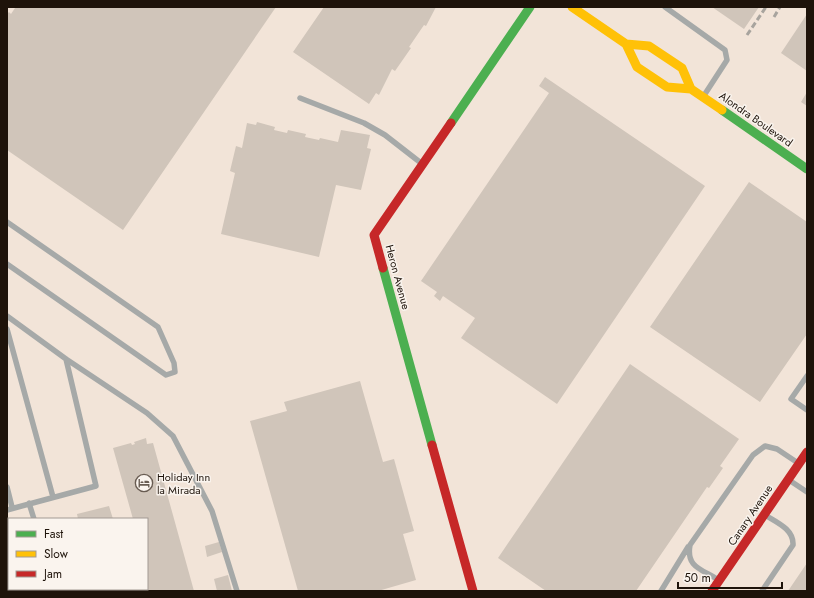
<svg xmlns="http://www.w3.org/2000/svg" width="814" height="598" viewBox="0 0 814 598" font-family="Jost,sans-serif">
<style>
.building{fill:#d0c5ba}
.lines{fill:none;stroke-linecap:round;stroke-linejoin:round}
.lane{stroke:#a6a9a8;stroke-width:5.5}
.fast{stroke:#4caf50;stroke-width:9}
.slow{stroke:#ffc107;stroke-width:9}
.jam{stroke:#c62828;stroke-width:9}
.rail{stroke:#a8a49e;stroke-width:3;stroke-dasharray:6 3;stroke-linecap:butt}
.labels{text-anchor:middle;stroke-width:3;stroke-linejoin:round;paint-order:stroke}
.street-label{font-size:11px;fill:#1e130a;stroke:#faf4ee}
.poi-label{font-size:11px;fill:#1e130a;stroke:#faf4ee;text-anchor:start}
</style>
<rect width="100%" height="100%" fill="#f2e4d8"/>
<path class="building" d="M12,7h264l-153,223 -116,-80v-136l2,-2 2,2 4,-6z
M324,7h112l-10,19 -2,-1 -15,22 2,1 -16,23 -3,-2 -13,26 -3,-2 -7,11 -76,-52z
M712,7h47l-15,22z
M807,14v57l-26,-18z
M545,77l160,109 -148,218 -96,-66 14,-20 -32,-22 -3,5 -6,-5 3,-4 -16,-11 128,-188 -10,-7z
M807,92v14l-6,-4z
M257,122l18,5 -1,3 13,3 1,-3 18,4 -1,3 14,3 1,-2 18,4 3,-12 29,5 -3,13 4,1 -10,41 -25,-5 -17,72 -98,-23 14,-61 -5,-2 6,-25 6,2 5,-25 9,2z
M749,182l58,40v112l-47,68 -110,-75z
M630,364l109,75 -19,27 3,2 -14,20 -2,-1 -71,104h-90l-48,-33z
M360,381l23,81 11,-3 20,72 -11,3 13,46 -38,11h-80l-48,-170 37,-10 -3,-9z
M146,438l1,6 6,-1 41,148h-126v-2h79v-70h-14l-20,-71 18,-5 1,2 3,-1 -1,-2z
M109,506l4,13h-35l-1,-5z
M219,542l3,10 -15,5 -2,-11z
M807,563v28h-19z
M228,575l4,16h-15l-3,-12z"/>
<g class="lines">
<path class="lane" d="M665,7l60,43 2,10 -24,37
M300,98l64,25 21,12 36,28
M7,222l151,105 16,36 1,9 -9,3 -159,-111
M7,316l59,43 81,54 26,23 39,75 25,80
M7,329l46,168
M807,376l-16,23 16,11
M789,480l18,12
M7,487l5,20
M29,503l5,16
M7,510l89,-24 -30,-127
M717,579c-16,-10 -31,-12 -27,-34l63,-90 12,-9 12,3 21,14
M35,589v2
M661,591l27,-44
M762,591l31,-46c1,-16 -17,-23 -28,-30"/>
<path class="fast" d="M722,110l85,59
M451,123l79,-116
M383,268l49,177"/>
<path class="slow" d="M572,7l54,37 11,23 30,20 24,2 31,21
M626,44l23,2 33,22 9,21"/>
<path class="jam" d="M383,268l-9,-33 77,-112
M432,445l41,146
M712,591l95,-139"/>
<path class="rail" d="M774,17l6,-10
M747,35l19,-28"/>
</g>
<defs>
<symbol id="hotel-ring" viewBox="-11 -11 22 22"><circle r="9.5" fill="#faf4ee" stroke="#685c52" stroke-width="1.5"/><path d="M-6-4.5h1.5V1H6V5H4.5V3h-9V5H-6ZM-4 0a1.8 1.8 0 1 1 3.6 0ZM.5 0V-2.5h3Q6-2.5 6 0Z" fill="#685c52"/></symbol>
</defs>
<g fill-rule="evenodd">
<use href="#hotel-ring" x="134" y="473" width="20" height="20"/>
</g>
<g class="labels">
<g class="street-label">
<text transform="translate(756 119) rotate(35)" y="4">Alondra Boulevard</text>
<text transform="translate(398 277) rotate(75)" y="4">Heron Avenue</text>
<text transform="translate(750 515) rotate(-56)" y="4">Canary Avenue</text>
</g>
<g class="poi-label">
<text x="157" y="481">Holiday Inn<tspan x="157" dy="13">la Mirada</tspan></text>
</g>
</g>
<rect width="814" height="598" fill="none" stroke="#1e130a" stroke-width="16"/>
<rect x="8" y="518" width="140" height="72" fill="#faf4ee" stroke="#a29a93"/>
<rect x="16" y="531" width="20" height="6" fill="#4caf50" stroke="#a29a93"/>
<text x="44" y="538" font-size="12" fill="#1e130a">Fast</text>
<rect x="16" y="551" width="20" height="6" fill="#ffc107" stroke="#a29a93"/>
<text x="44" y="558" font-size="12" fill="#1e130a">Slow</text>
<rect x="16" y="571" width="20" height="6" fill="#c62828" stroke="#a29a93"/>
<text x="44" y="578" font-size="12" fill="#1e130a">Jam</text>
<path d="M678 582v6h104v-6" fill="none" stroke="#1e130a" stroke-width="2"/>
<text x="684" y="582" font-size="12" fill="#1e130a" stroke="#faf4ee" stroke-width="3" paint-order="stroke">50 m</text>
</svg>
